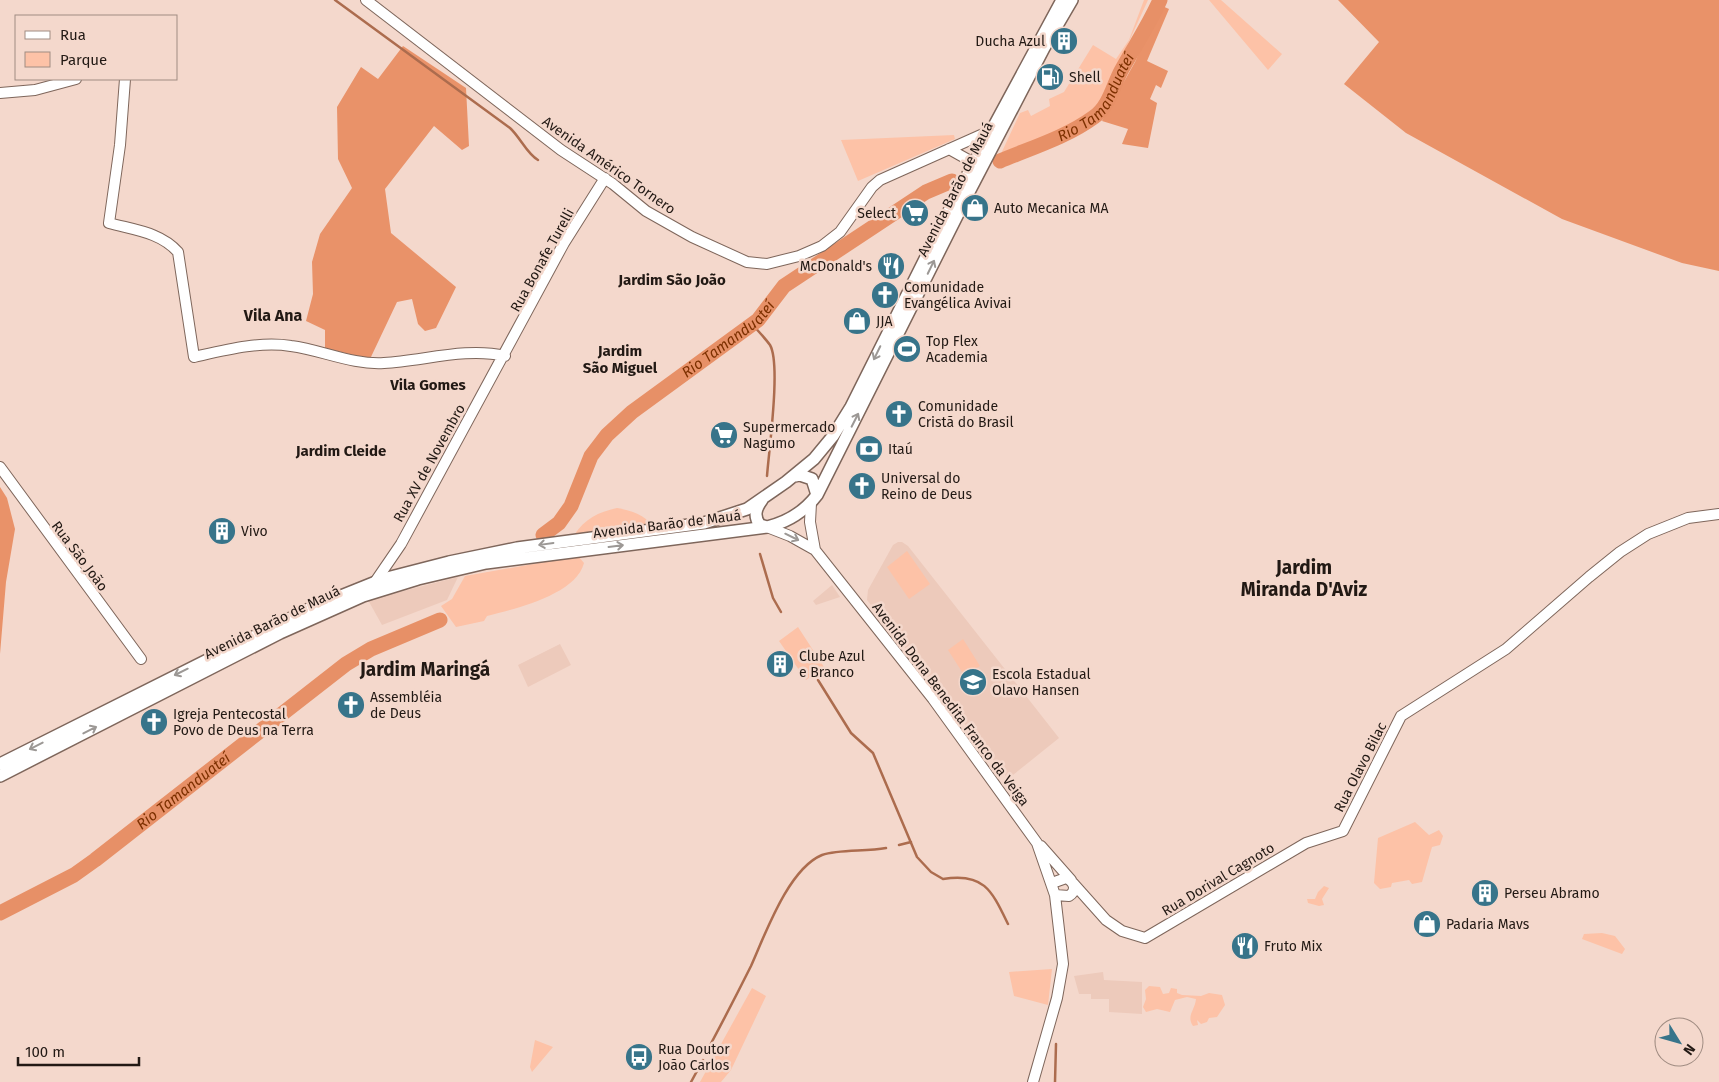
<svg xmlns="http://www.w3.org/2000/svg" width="1719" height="1082" viewBox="0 0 1719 1082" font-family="'Fira Sans',sans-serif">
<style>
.built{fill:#edcabb}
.green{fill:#fdc2a7}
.forest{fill:#e99269}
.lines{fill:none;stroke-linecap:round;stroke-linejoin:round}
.stream{stroke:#ac6c4e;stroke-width:2.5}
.river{stroke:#e79067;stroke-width:15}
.secondary-casing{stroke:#7e665b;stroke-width:12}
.primary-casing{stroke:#7e665b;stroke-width:14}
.secondary{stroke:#fff;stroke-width:10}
.primary{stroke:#fff;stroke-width:11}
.oneway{stroke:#9c9895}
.labels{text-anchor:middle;stroke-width:5;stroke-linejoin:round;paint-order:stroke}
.poi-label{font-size:14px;fill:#221914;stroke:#f4d8cc;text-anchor:start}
.street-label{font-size:14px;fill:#221914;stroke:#f4d8cc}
.water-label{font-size:15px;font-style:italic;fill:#7d3000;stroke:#f4d8cc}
.neighbourhood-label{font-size:15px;font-weight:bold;fill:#221914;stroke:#f4d8cc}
.quarter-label{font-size:16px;font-weight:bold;fill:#221914;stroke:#f4d8cc}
.district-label{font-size:19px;font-weight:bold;fill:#221914;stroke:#f4d8cc}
</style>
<rect width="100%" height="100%" fill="#f4d8cc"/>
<path class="built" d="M898,542h4l6,4 151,192 -51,41 -141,-179 1,-10 25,-45z
M458,577l-11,23 -65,25 -14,-25z
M832,585l8,12 -24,8 -3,-4z
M560,644l11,21 -43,22 -10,-22z
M1103,972l1,8 38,2v32l-33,-2v-13h-18v-5h-12l-5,-18z"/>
<path class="green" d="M1144,0h4l-49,107c-27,26 -65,37 -100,51l21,-45 8,-3 3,6 19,-10 -1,-7 15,-7 29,-47 23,14 13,-19z
M1209,0h12l61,54 -14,16z
M954,135l1,4 -97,42 -17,-41z
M617,508c13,2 29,7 36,19l-79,8c11,-16 24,-23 43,-27z
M907,551l23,33 -21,15 -22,-32z
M578,556l6,7c-8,32 -70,46 -97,53l-3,5 -28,6 -15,-21 11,-7 13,-23z
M798,627l26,40 -18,13 -27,-39z
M963,639l17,27 -16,9 -16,-25z
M1415,822l14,13 10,-5 4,6 -3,9 -8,2 -10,35 -10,2 -3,-4 -17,3 -1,4 -11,2 -6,-6 4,-45z
M1324,886l5,2 -7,11 2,6 -5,1 -11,-3 -1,-4h8l3,-7z
M1602,933l13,3 10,13 -3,5 -40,-15 2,-5z
M1052,969l-4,36 -34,-9 -5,-24z
M1149,986l11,1 3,7 6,-1 2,-5 6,1v4l5,2 19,1 8,-3 13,2 3,10 -8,12 -8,1 -2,4 -6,2 -4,-4 1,5 -5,1c-7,-10 2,-16 3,-27l-9,-2 -12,3 -5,12 -13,-3 -11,3 -3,-5 3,-8 -1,-9z
M752,988l14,8 -35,74 -10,12h-21z
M535,1040l18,7 -21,25 -2,-5z"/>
<path class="forest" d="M1338,0h381v271l-37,-8 -120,-44 -156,-86 -62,-49 35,-42z
M1160,5l9,4 -22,52 21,10 -7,17 -5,-3 -6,14 7,4 -9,45 -26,-4 6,-15 -26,-8 33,-59z
M403,46l63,42 3,58 -7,4 -28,-24 -49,63 6,44 65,54 -20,41 -11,3 -7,-7 -6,-25 -15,3 -27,57 -45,-11v-18l-19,-9 7,-27 -1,-32 8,-28 32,-46 -14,-29 -1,-52 24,-40 17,12z
M0,487l7,11 8,31 -9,53 -6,72z"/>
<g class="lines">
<path class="stream" d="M335,0l175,128c10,9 17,26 28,32
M752,324c6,7 13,14 18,21 11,19 -1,104 -3,131
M760,554l13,44 8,14
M818,680l33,53 22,20 44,104 14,15 12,7c41,-7 49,12 65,45
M899,845l12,-3
M707,1051c15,-28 30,-57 44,-85 14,-31 37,-97 71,-111 18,-6 44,-3 64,-7
M691,1082l12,-22
M1055,1082l1,-38"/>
<g class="river">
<path id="s1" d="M1000,161c31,-13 67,-24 94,-44 15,-10 19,-31 27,-46 13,-24 28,-46 39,-71"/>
<path id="s2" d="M543,535l16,-12 12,-17 20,-50 16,-21 25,-23 126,-92 26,-34 142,-94 26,-11"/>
<path id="s3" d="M0,913l74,-38 21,-15 251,-196 25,-15 69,-29"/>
</g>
<defs>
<path id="secondary" d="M366,0l195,150 52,34 33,27 46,26 55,25 20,2 32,-8 23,-10 18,-14 32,-45 8,-7 112,-50
M125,79l-5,66 -11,78c25,7 51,9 69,29l16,105c31,-7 65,-16 97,-11 31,4 61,19 93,17 39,-2 82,-16 121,-7
M0,93l35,-3 41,-11
M949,149l25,14
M0,467l141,192
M811,503l-1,19 5,28
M767,527l23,9 25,14 118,149 104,144 18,52 8,69 -6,34 -24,84
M375,582l26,-38 163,-301 41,-65
M1041,846l30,34
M1052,883l14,-5c9,4 11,13 3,18l-14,-1
M1073,883l33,37 16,11 23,7 161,-95 37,-12 58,-115 105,-67 83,-72 31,-25 28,-18 40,-16 31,-4"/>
<path id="primary" d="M795,476l5,-1 12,4 5,16
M762,500c-6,8 -9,16 -2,25l7,2
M0,764l311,-156 72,-29 66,-17 68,-14 187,-25 43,-14 39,-27 28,-23 19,-23 18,-29 110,-220 101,-187
M0,776l280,-143 83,-37 55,-17 68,-16 281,-36c21,-5 37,-15 50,-32l153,-305 74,-142 28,-48"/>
</defs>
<use href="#secondary" class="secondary-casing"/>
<use href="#primary" class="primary-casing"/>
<use href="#secondary" class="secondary"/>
<use href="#primary" class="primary"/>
</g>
<defs><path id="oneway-shaft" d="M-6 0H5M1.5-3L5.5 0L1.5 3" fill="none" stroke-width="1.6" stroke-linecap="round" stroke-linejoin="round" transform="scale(1.25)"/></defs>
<g class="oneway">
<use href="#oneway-shaft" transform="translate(931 267) rotate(-64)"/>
<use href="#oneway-shaft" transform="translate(877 353) rotate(116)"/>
<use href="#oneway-shaft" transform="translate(855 420) rotate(-63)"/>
<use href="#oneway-shaft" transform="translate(792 537) rotate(26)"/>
<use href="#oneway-shaft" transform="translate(546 544) rotate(172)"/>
<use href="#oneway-shaft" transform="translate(616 546) rotate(-7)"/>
<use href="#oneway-shaft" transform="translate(181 672) rotate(154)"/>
<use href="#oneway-shaft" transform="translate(90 730) rotate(-27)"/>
<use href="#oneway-shaft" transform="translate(36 746) rotate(153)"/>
</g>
<defs>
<symbol id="building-disc" viewBox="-11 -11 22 22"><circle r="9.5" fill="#37748a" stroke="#f4d8cc"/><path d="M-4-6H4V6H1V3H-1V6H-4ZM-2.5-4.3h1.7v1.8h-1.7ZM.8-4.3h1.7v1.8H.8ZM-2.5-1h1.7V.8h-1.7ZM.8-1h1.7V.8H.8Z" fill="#fff"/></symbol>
<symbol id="fuel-disc" viewBox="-11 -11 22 22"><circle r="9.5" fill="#37748a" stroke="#f4d8cc"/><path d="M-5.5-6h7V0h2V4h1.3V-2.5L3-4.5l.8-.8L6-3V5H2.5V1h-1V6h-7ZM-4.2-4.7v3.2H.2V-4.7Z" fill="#fff"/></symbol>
<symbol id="shop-disc" viewBox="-11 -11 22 22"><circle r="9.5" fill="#37748a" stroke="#f4d8cc"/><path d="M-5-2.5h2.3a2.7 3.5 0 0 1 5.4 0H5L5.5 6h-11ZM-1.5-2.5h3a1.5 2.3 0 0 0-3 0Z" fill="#fff"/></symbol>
<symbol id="supermarket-disc" viewBox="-11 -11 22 22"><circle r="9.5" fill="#37748a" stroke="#f4d8cc"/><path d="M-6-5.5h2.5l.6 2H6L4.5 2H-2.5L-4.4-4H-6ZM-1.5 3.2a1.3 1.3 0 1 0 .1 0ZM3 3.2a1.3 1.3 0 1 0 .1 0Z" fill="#fff"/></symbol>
<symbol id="restaurant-disc" viewBox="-11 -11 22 22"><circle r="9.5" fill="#37748a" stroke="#f4d8cc"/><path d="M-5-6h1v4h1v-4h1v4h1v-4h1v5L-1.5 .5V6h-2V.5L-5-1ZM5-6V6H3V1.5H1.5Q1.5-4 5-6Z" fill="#fff"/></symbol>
<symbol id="church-disc" viewBox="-11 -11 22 22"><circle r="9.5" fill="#37748a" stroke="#f4d8cc"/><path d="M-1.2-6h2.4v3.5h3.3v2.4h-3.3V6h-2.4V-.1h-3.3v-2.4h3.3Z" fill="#fff"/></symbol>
<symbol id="stadium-disc" viewBox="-11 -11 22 22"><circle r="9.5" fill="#37748a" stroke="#f4d8cc"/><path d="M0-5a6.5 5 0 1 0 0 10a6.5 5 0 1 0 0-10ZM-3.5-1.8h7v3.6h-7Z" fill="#fff"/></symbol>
<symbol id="bank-disc" viewBox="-11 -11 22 22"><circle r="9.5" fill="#37748a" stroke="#f4d8cc"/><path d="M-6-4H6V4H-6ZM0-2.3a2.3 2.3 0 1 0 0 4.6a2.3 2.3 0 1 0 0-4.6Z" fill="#fff"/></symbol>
<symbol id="school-disc" viewBox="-11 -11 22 22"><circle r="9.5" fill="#37748a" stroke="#f4d8cc"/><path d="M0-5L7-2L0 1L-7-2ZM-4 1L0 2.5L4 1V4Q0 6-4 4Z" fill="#fff"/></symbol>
<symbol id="bus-disc" viewBox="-11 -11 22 22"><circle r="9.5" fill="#37748a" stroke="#f4d8cc"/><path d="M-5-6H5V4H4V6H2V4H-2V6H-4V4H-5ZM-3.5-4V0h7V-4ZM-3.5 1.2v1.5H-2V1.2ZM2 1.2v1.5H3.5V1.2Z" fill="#fff"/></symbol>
</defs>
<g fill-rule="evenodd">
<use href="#building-disc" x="1048" y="25" width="32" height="32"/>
<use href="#fuel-disc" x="1034" y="61" width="32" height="32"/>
<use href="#shop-disc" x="959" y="192" width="32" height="32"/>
<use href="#supermarket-disc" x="899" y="197" width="32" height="32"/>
<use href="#restaurant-disc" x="875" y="250" width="32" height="32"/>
<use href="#church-disc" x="869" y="279" width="32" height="32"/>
<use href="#shop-disc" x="841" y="305" width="32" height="32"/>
<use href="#stadium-disc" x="891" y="333" width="32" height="32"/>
<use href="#church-disc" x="883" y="398" width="32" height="32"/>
<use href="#supermarket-disc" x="708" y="419" width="32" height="32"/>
<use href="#bank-disc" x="853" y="433" width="32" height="32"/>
<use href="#church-disc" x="846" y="470" width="32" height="32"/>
<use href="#building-disc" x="206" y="515" width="32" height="32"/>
<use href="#building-disc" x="764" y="648" width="32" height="32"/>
<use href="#school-disc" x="957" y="666" width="32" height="32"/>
<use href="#church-disc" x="335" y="689" width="32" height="32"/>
<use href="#church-disc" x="138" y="706" width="32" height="32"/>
<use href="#building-disc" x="1469" y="877" width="32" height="32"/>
<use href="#shop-disc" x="1411" y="908" width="32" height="32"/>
<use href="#restaurant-disc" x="1229" y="930" width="32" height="32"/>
<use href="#bus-disc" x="623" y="1041" width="32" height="32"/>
</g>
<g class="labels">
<g class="poi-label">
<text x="1045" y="46" text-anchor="end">Ducha Azul</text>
<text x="1069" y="82">Shell</text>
<text x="994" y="213">Auto Mecanica MA</text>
<text x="896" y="218" text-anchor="end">Select</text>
<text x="872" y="271" text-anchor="end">McDonald's</text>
<text x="904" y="292">Comunidade<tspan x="904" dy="16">Evangélica Avivai</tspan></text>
<text x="876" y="326">JJA</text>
<text x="926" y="346">Top Flex<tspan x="926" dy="16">Academia</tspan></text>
<text x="918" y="411">Comunidade<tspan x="918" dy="16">Cristã do Brasil</tspan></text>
<text x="743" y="432">Supermercado<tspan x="743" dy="16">Nagumo</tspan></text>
<text x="888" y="454">Itaú</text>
<text x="881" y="483">Universal do<tspan x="881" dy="16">Reino de Deus</tspan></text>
<text x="241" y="536">Vivo</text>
<text x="799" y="661">Clube Azul<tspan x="799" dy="16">e Branco</tspan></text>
<text x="992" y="679">Escola Estadual<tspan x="992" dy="16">Olavo Hansen</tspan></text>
<text x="370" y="702">Assembléia<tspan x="370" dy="16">de Deus</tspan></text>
<text x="173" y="719">Igreja Pentecostal<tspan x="173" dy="16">Povo de Deus na Terra</tspan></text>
<text x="1504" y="898">Perseu Abramo</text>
<text x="1446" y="929">Padaria Mavs</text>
<text x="1264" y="951">Fruto Mix</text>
<text x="658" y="1054">Rua Doutor<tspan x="658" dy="16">João Carlos</tspan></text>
</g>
<g class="street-label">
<text transform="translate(609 165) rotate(35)" y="5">Avenida Américo Tornero</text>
<text transform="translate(955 189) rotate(-63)" y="5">Avenida Barão de Mauá</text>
<text transform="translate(542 260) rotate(-61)" y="5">Rua Bonafe Turelli</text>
<text transform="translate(429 463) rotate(-61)" y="5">Rua XV de Novembro</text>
<text transform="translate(667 524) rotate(-7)" y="5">Avenida Barão de Mauá</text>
<text transform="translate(80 556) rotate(53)" y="5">Rua São João</text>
<text transform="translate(272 622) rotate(-26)" y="5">Avenida Barão de Mauá</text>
<text transform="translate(951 704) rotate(53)" y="5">Avenida Dona Benedita Franco da Veiga</text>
<text transform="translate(1360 767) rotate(-63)" y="5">Rua Olavo Bilac</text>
<text transform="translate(1218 879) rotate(-31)" y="5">Rua Dorival Cagnoto</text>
</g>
<g class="water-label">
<text dy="5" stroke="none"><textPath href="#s1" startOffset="120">Rio Tamanduateí</textPath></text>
<text dy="5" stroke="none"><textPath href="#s2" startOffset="276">Rio Tamanduateí</textPath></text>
<text dy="5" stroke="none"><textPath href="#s3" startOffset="221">Rio Tamanduateí</textPath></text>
</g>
<g class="neighbourhood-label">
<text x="672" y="285">Jardim São João</text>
<text x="620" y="356">Jardim<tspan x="620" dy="17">São Miguel</tspan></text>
<text x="428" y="390">Vila Gomes</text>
<text x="341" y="456">Jardim Cleide</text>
</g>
<g class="quarter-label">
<text x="273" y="321">Vila Ana</text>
</g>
<g class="district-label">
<text x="1304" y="574">Jardim<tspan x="1304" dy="22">Miranda D'Aviz</tspan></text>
<text x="425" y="676">Jardim Maringá</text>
</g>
</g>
<rect x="15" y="15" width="162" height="65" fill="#f4d8cc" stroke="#a08c82"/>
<rect x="25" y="31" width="25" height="8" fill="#ffffff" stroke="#a08c82"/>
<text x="60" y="40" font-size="15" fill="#221914">Rua</text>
<rect x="25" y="52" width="25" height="15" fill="#fdc2a7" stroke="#a08c82"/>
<text x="60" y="65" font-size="15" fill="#221914">Parque</text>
<g transform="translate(1679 1042) rotate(127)"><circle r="24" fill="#f4d8cc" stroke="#a08c82"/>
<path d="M0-4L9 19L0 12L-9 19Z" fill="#37748a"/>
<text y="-8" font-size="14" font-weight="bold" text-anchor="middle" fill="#221914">N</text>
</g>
<path d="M18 1057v8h121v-8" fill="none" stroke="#221914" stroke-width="2.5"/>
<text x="25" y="1057" font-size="15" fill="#221914" stroke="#f4d8cc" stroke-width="4" paint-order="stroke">100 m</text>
</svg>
